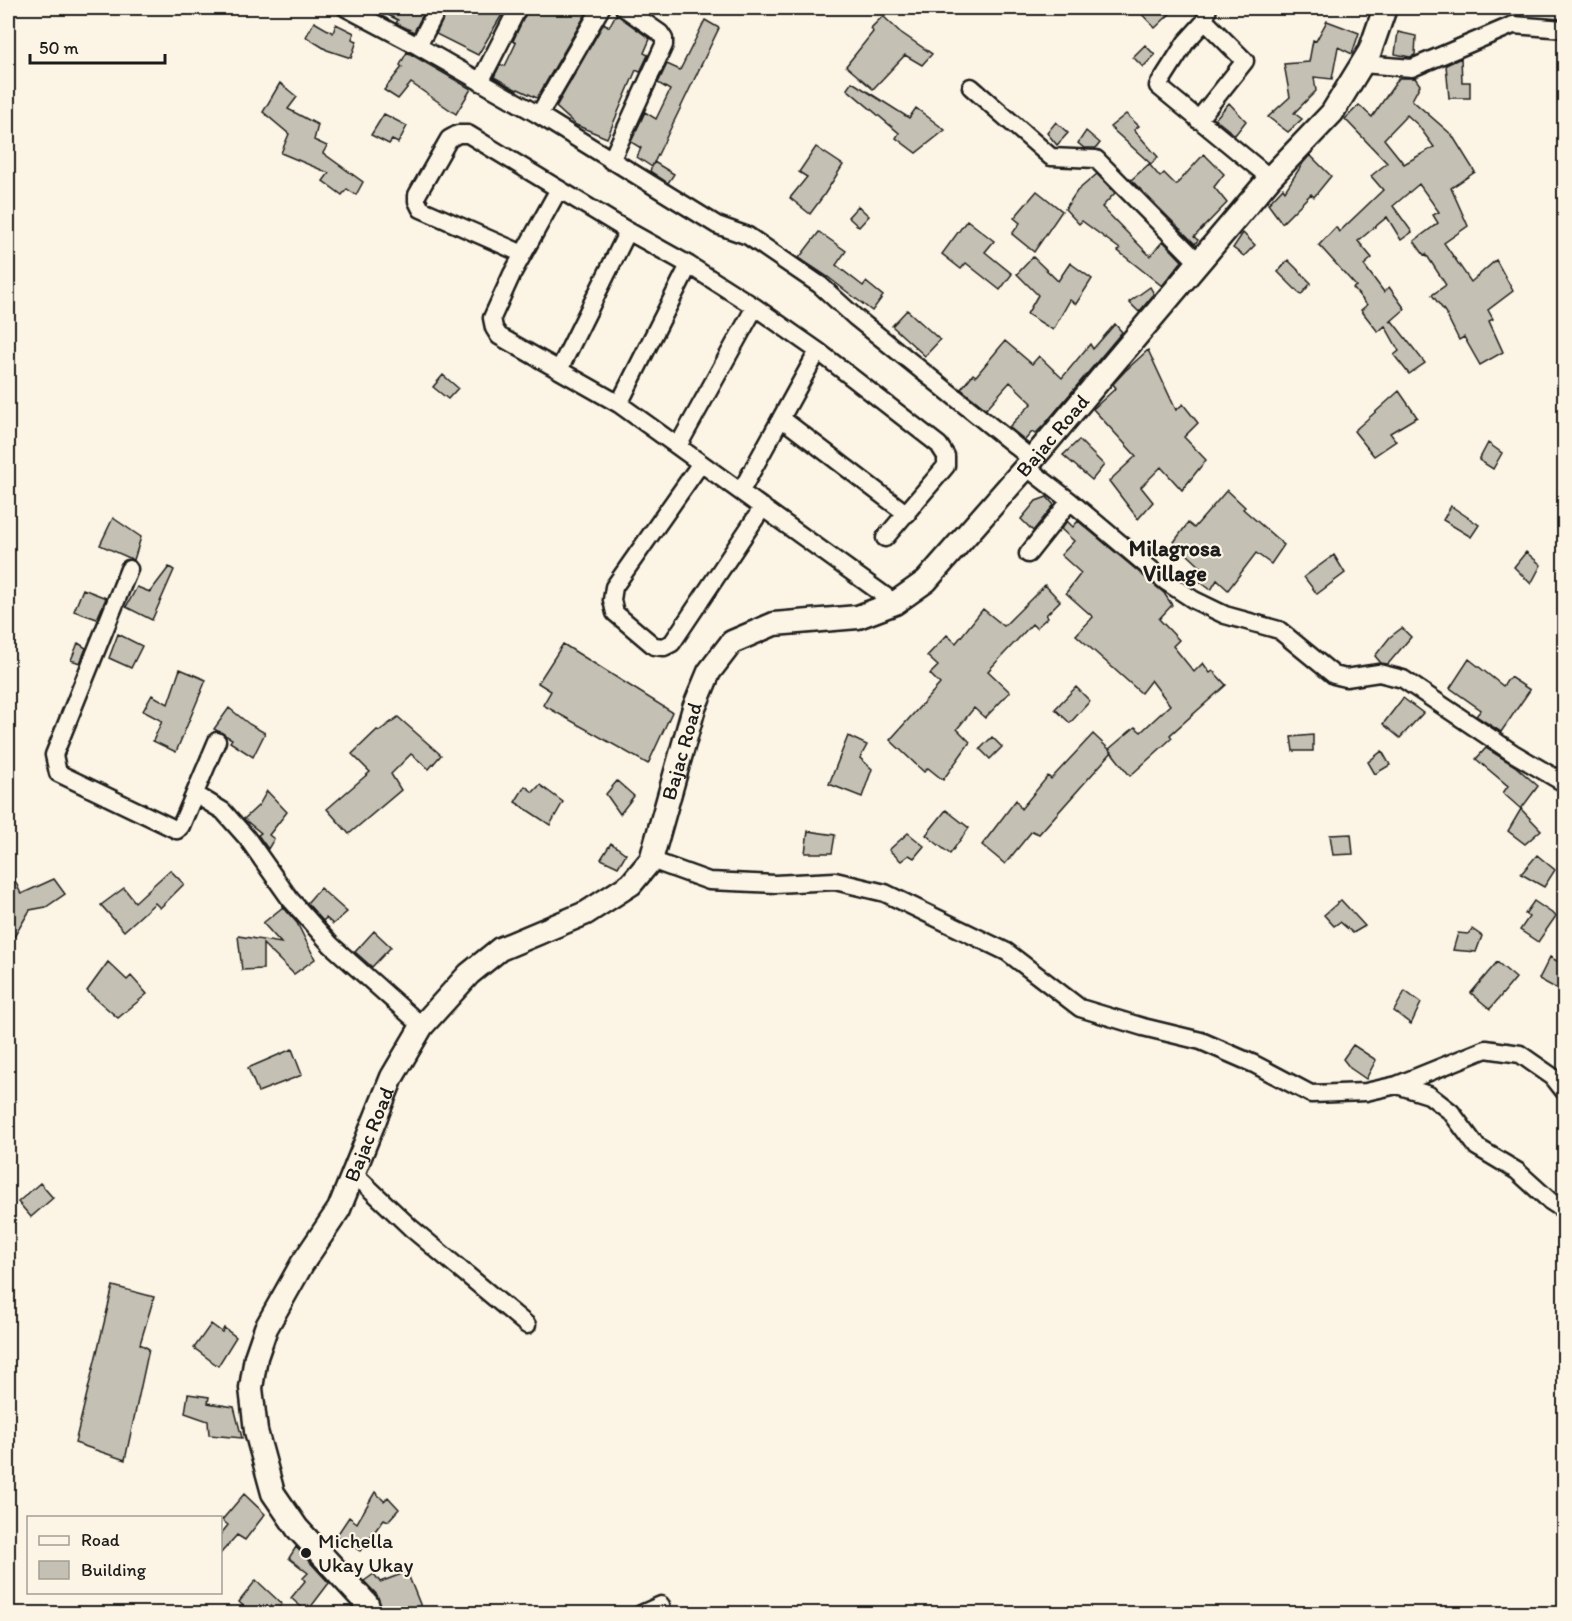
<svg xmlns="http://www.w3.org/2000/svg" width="1572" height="1621" viewBox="0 0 1572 1621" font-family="Itim,sans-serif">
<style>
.building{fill:#c4c0b3;stroke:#1c1c1c;stroke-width:1.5;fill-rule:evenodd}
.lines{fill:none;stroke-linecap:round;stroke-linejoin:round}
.street-casing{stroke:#1c1c1c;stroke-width:21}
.secondary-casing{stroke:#1c1c1c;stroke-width:27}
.street{stroke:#fcf5e5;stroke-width:16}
.secondary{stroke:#fcf5e5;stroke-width:22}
.poi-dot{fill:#1c1c1c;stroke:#fcf5e5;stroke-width:2}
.labels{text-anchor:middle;stroke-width:4.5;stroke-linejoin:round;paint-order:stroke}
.street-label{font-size:21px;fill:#1c1c1c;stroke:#fcf5e5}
.poi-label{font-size:21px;fill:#1c1c1c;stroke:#fcf5e5;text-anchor:start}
.neighbourhood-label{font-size:22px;font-weight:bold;fill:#1c1c1c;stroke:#fcf5e5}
</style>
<rect width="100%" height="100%" fill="#fcf5e5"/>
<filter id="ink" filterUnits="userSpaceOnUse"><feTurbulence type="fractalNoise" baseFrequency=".0167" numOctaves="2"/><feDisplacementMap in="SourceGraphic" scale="12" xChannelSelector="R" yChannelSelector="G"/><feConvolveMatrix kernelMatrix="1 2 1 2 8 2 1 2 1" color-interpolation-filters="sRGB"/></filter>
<g filter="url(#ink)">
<path class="building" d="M374,8h52l-12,24 -18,-9 2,-3z
M448,8h58l-28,47 -42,-21z
M528,8h53l6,4 -50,86 -19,-9 -1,1 -23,-13 6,-12 5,1 11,-23 -3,-2z
M1136,8h40l-21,20z
M616,14l34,25 -6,14 4,2 -8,17 -4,-2 -29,68 -31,-13 -20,-18 48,-84 5,4z
M883,16l17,16 32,22 -10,11 -17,-10 -32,34 -27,-23 27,-34 -2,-4z
M705,20l14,8 -67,139 -15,-10 4,-9 -10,-6 14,-30 11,7 14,-29 -12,-7 9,-19 13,6z
M1327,21l32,12 -7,21 -14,-7 -6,32 -18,-2 2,14 -22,22 8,6 -14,13 -20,-15 22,-20 -6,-33 25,-2 4,-22 3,1z
M314,22l19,11 3,-9 18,9 -2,6 5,2 -6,17 -24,-8 -21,-13z
M1398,32l18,4 -1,19 -5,2 -15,-3z
M1145,45l10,10 -12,12 -10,-10z
M407,52l64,37 -15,25 -45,-31 -13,16 -14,-9 18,-23 -2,-2z
M1461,58l1,24h8v16h-21l-3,-33z
M1399,78h16l5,7 -8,15 40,35 23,37 -24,16 17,38 -24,17 27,39 25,-22 17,31 -25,19 5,9 -4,2 14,31 -23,13 -16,-28 -5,3 -14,-28 -13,-17 14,-10 -20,-31 -2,1 -10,-14 24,-18 -5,-8 6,-3 -20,-28 -26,22 19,26 -11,8 -14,-23 -29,24 14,17 -8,7 20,27 5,-5 16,22 -15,13 2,-1 33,42 -16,11 -15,-19 5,-4 -14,-25 -7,6 -17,-22 6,-5 -14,-17 3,-2 -37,-41 17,-18 3,5 44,-42 -12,-14 16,-13 -42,-44 14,-14 13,12zM1407,115l11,10 16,22 -30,17 -20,-25z
M852,82l57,36 7,-10 29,22 -29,23 -20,-15 3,-5 -52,-44z
M280,83l17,14 -9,12 30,16 -4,15 13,6 -4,7 40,29 -7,13 -9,-6 -5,6 -19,-14 6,-8 -48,-20 8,-19 -26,-22z
M1229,103l17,18 -11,14 -20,-16z
M384,114l23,12 -9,17 -6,-3 -3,4 -18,-9z
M1126,114l13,12 -5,4 24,27 -7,7 -41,-37z
M1056,122l12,11 -11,12 -10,-12z
M1086,131l14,12 -4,5h-12l-6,-5z
M816,147l27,18 -19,30 -14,19 -20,-16 17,-21 -8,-5z
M1204,154l20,20 -10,13 13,16 -33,34 4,3 -3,4 -64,-64 18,-16 11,13 4,-4 12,12z
M1310,155l21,21 -17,21 -3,-3 -29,29 -14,-19 15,-16 2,3 18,-28z
M654,162l20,12 -6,9 -18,-12z
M1097,174l18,19 -13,14 48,49 13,-15 19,20 -20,25 -44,-35 2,-2 -38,-28 -3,3 -14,-15 12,-18z
M1037,191l25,20 -28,41 -22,-18 8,-11 -6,-5z
M858,206l11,10 -10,11 -11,-10z
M967,220l27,21 -9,11 27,22 -12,16 -34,-27 -5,6 -19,-15z
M819,232l27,19 -10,14 27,21 3,-4 17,14 -11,15 -44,-34 -29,-19z
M1243,233l12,12 -11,11 -11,-8z
M1033,257l25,24 12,-18 22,16 -16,25 -6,-4 -17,30 -26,-16 11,-19 -21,-21z
M1288,260l23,23 -10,12 -23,-23z
M1150,287l4,7 -15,18 -10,-10z
M907,310l33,30 -15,16 -33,-30z
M1115,324l7,8 -78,93 -9,9 -3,-2 -7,8 -16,-13 23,-24 -22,-21 -24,27 -25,-20 12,-15 3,2 29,-35 27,23 7,-8 23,22 28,-34 3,5z
M1148,350l28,60 7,-6 15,19 -14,14 22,23 -24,30 -21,-23 -20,20 12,15 -15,17 -29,-38 27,-25 -43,-47 23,-21 -3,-4 12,-13z
M443,375l15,13 -10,11 -15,-12z
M1399,391l18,26 -27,16 6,8 -22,15 -20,-25z
M1079,440l25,25 -12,15 -29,-25z
M1488,443l14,10 -9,16 -14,-9z
M1227,490l18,17 -2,2 41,36 -13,19 -15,-11 -28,37 -11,-10 -6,10 -16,-12 7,-10 -28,-26 14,-19 6,5z
M1047,497l7,8 -21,26 -12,-12 15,-18z
M1451,506l28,19 -8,12 -28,-17z
M113,518l28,19 -7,23 -34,-15z
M1067,521l6,6 5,-6 86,72 8,12 -13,14 20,21 -6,6 21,26 9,-9 7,10 3,-2 13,14 -56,50 2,3 -42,38 -21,-27 26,-22 6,5 29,-27 -19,-25 -10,13 -65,-58 17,-18 -27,-24 15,-20 -20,-18 13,-14 -13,-12z
M1526,552l15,13 -10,19 -17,-17z
M1334,555l11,18 -28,21 -13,-17z
M169,567l5,3 -22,50 -26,-13 11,-20 13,5z
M1045,585l15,16 -14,14 2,2 -12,11 -4,-4 -44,47 22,21 -25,26 -11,-10 -17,21 13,13 -27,38 -15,-12 -4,4 -34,-32 50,-56 -10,-10 8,-8 -11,-10 20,-21 9,8 27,-34 21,17z
M83,589l23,9 -9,21 -23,-8z
M1402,628l9,9 -23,27 -7,-1 -6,-7 15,-19z
M118,634l24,12 -11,22 -22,-10z
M78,643l8,5 -6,15 -9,-3z
M563,644l109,68 -24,52 -105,-59 8,-14 -13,-8z
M1469,659l34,27 7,-9 20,13 -29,42 -25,-16 5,-6 -31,-22z
M180,669l26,11 -30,72 -23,-11 9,-20 -19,-10 9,-16 16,9z
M1076,687l14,14 -20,22 -15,-14z
M1403,698l20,15 -23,25 -17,-14z
M229,708l20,16 16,9 -12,24 -23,-15 2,-3 -18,-10z
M398,717l43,38 -12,14 -18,-15 -20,20 10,16 -52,44 -22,-25 43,-37 -18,-18 25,-24 2,1z
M1093,734l19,18 -73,82 -7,-3 -27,33 -23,-19 34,-45 5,9 27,-33 3,3z
M1313,735v16h-20l-2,-14z
M848,736l19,9 -7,13 12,11 -10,28 -33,-13z
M992,737l10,10 -12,12 -10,-10z
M1486,748l29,18 23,20 -17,23 -18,-16 5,-7 -32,-27z
M1382,751l8,14 -15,9 -7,-12z
M617,781l17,15 -14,18 -14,-20z
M540,785l23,17 -13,23 -35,-23 10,-16 8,6z
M267,791l20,21 -18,23 5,4 -6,10 -10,-14 3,-2 -17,-14 15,-14z
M1521,809l20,21 -16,14 -17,-13z
M946,810l23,18 -19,26 -24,-19z
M808,831l27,4 -3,18h-27z
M908,833l16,13 -10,12 -5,-3 -8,6 -12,-11z
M1351,834l2,20 -20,1 -3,-20z
M611,843l15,11 -8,13 -17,-8z
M1537,855l18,15 -11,17 -23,-13z
M8,865l13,29 33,-15 11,15 -19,13 -16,3 -22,37z
M170,870l14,14 -24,24 -5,-5 -31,28 -23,-26 23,-17 11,14z
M320,888l27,24 -14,12 -7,-6 -3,3 -16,-18z
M1341,900l24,26 -12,7 -13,-11 -6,4 -10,-11z
M1534,901l22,15 -18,26 -18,-12 9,-13 -4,-3z
M283,907l14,16 18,36 -21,15 -31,-30v25l-21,1 -4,-34 43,7 -18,-20z
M1472,929l10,7 -6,16 -23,-2 5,-17 10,1z
M374,931l17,16 -19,20 -17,-15z
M1550,957l14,8v10l-7,14 -18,-10z
M108,962l19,18 4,-4 16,18 -29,24 -31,-27z
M1497,962l19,16 -26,31 -19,-16z
M1405,991l16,12 -10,21 -17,-13z
M1353,1045l23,15 -10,19 -16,-11 -7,-9z
M292,1049l10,26 -44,17 -10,-24z
M40,1183l13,15 -22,19 -13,-15z
M113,1286l41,11 -14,47 9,5 -24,111 -50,-17z
M211,1324l11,8 2,-4 12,9 -18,29 -24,-18z
M188,1394l21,3 -1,6 26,4 8,31 -33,-3 -1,-14 -23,-8z
M375,1492l9,9 4,-4 11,12 -11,12 -4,-2 -24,32 -23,-16 12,-18 8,6z
M244,1494l21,20 -20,26 -8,-5 -17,19v-19l8,-10 -6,-5z
M296,1547l33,36 -22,29 -16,-14 14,-17 -2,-3 5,-5 -19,-15z
M407,1572l17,42h-41l-6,-19 -13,-14 10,-7 6,8z
M256,1580l26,24 -7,10h-23l-13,-12z"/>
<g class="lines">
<defs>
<path id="street" d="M346,8l72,38 121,69 178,110 31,11 72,49 35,32 178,143
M1208,8l-3,13 -19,21 -28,44 112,92
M418,46l20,-38
M1362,64l50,4 101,-43 51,4
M480,82l38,-74
M971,87l80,70 45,2 103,104
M539,115l62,-107
M1198,120l47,-59 -40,-40
M611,161l53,-116v-6l-4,-6 -36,-25
M559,189l-47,85 -20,44 2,10 5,8 120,68 276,199
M523,254l-102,-45 -4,-8v-6l32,-56 9,-5h10l160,97 61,34 66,42 63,44 121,94 7,11v10l-61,72
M559,370l69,-139
M619,404l70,-139
M781,418l126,96
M678,446l77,-139
M701,463l-87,124 -2,13 3,13 39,33 10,1 8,-4 91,-136
M1026,467l44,34 95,80 29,19 31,15 54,15 55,45 12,3 33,-5 24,6 110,74 51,30
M741,491l77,-140
M1028,554l42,-53
M129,569l-75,186 4,18 119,57 4,-4 36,-85
M195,794l28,17 24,27 43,61 41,46 91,81
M651,860l58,21 66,3 60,-3 50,12 122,59 73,56 63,19 58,14 53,23 57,30 55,-2 31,-7 89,-36 34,5 33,23 11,14
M1397,1085l32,10 22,17 26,35 40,24 33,30 14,9
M352,1172l59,56 116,97
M641,1614l20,-9"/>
<g id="secondary">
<path id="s1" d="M370,1614l-3,-10 -70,-76 -24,-35 -17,-62 -5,-43 5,-31 10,-29 36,-64 37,-55 53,-132 30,-51 47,-52 31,-25 86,-36 45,-29 20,-24 43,-152 15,-36 23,-30 42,-18 84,-7 37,-14 31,-22 100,-114 244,-289 62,-65 38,-62 15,-43"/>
</g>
</defs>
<use href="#street" class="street-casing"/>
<use href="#secondary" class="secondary-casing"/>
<use href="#street" class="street"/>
<use href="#secondary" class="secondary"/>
</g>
</g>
<circle class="poi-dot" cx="306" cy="1553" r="6"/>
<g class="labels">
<g class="street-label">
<text dy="7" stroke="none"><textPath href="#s1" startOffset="1590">Bajac Road</textPath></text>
<text dy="7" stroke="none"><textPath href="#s1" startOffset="1068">Bajac Road</textPath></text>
<text dy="7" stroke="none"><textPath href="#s1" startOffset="546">Bajac Road</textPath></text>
</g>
<g class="poi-label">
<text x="318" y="1548">Michella<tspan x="318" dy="24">Ukay Ukay</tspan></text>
</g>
<g class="neighbourhood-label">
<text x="1175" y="556">Milagrosa<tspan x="1175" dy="25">Village</tspan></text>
</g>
</g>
<rect width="1572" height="1621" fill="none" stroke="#fcf5e5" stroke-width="30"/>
<rect x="15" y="15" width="1542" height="1591" fill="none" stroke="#1c1c1c" stroke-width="2" filter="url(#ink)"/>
<rect x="27" y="1516" width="195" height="78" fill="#fcf5e5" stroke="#a29e95" stroke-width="1.5"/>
<rect x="39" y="1536" width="30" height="9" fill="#fcf5e5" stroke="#a29e95" stroke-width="1.5"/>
<text x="81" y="1546" font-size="18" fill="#1c1c1c">Road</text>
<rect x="39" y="1561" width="30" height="18" fill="#c4c0b3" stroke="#a29e95" stroke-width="1.5"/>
<text x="81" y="1576" font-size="18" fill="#1c1c1c">Building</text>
<path d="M30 54v9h135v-9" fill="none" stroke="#1c1c1c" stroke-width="3"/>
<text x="39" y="54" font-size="18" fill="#1c1c1c" stroke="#fcf5e5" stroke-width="4.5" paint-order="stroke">50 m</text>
</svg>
